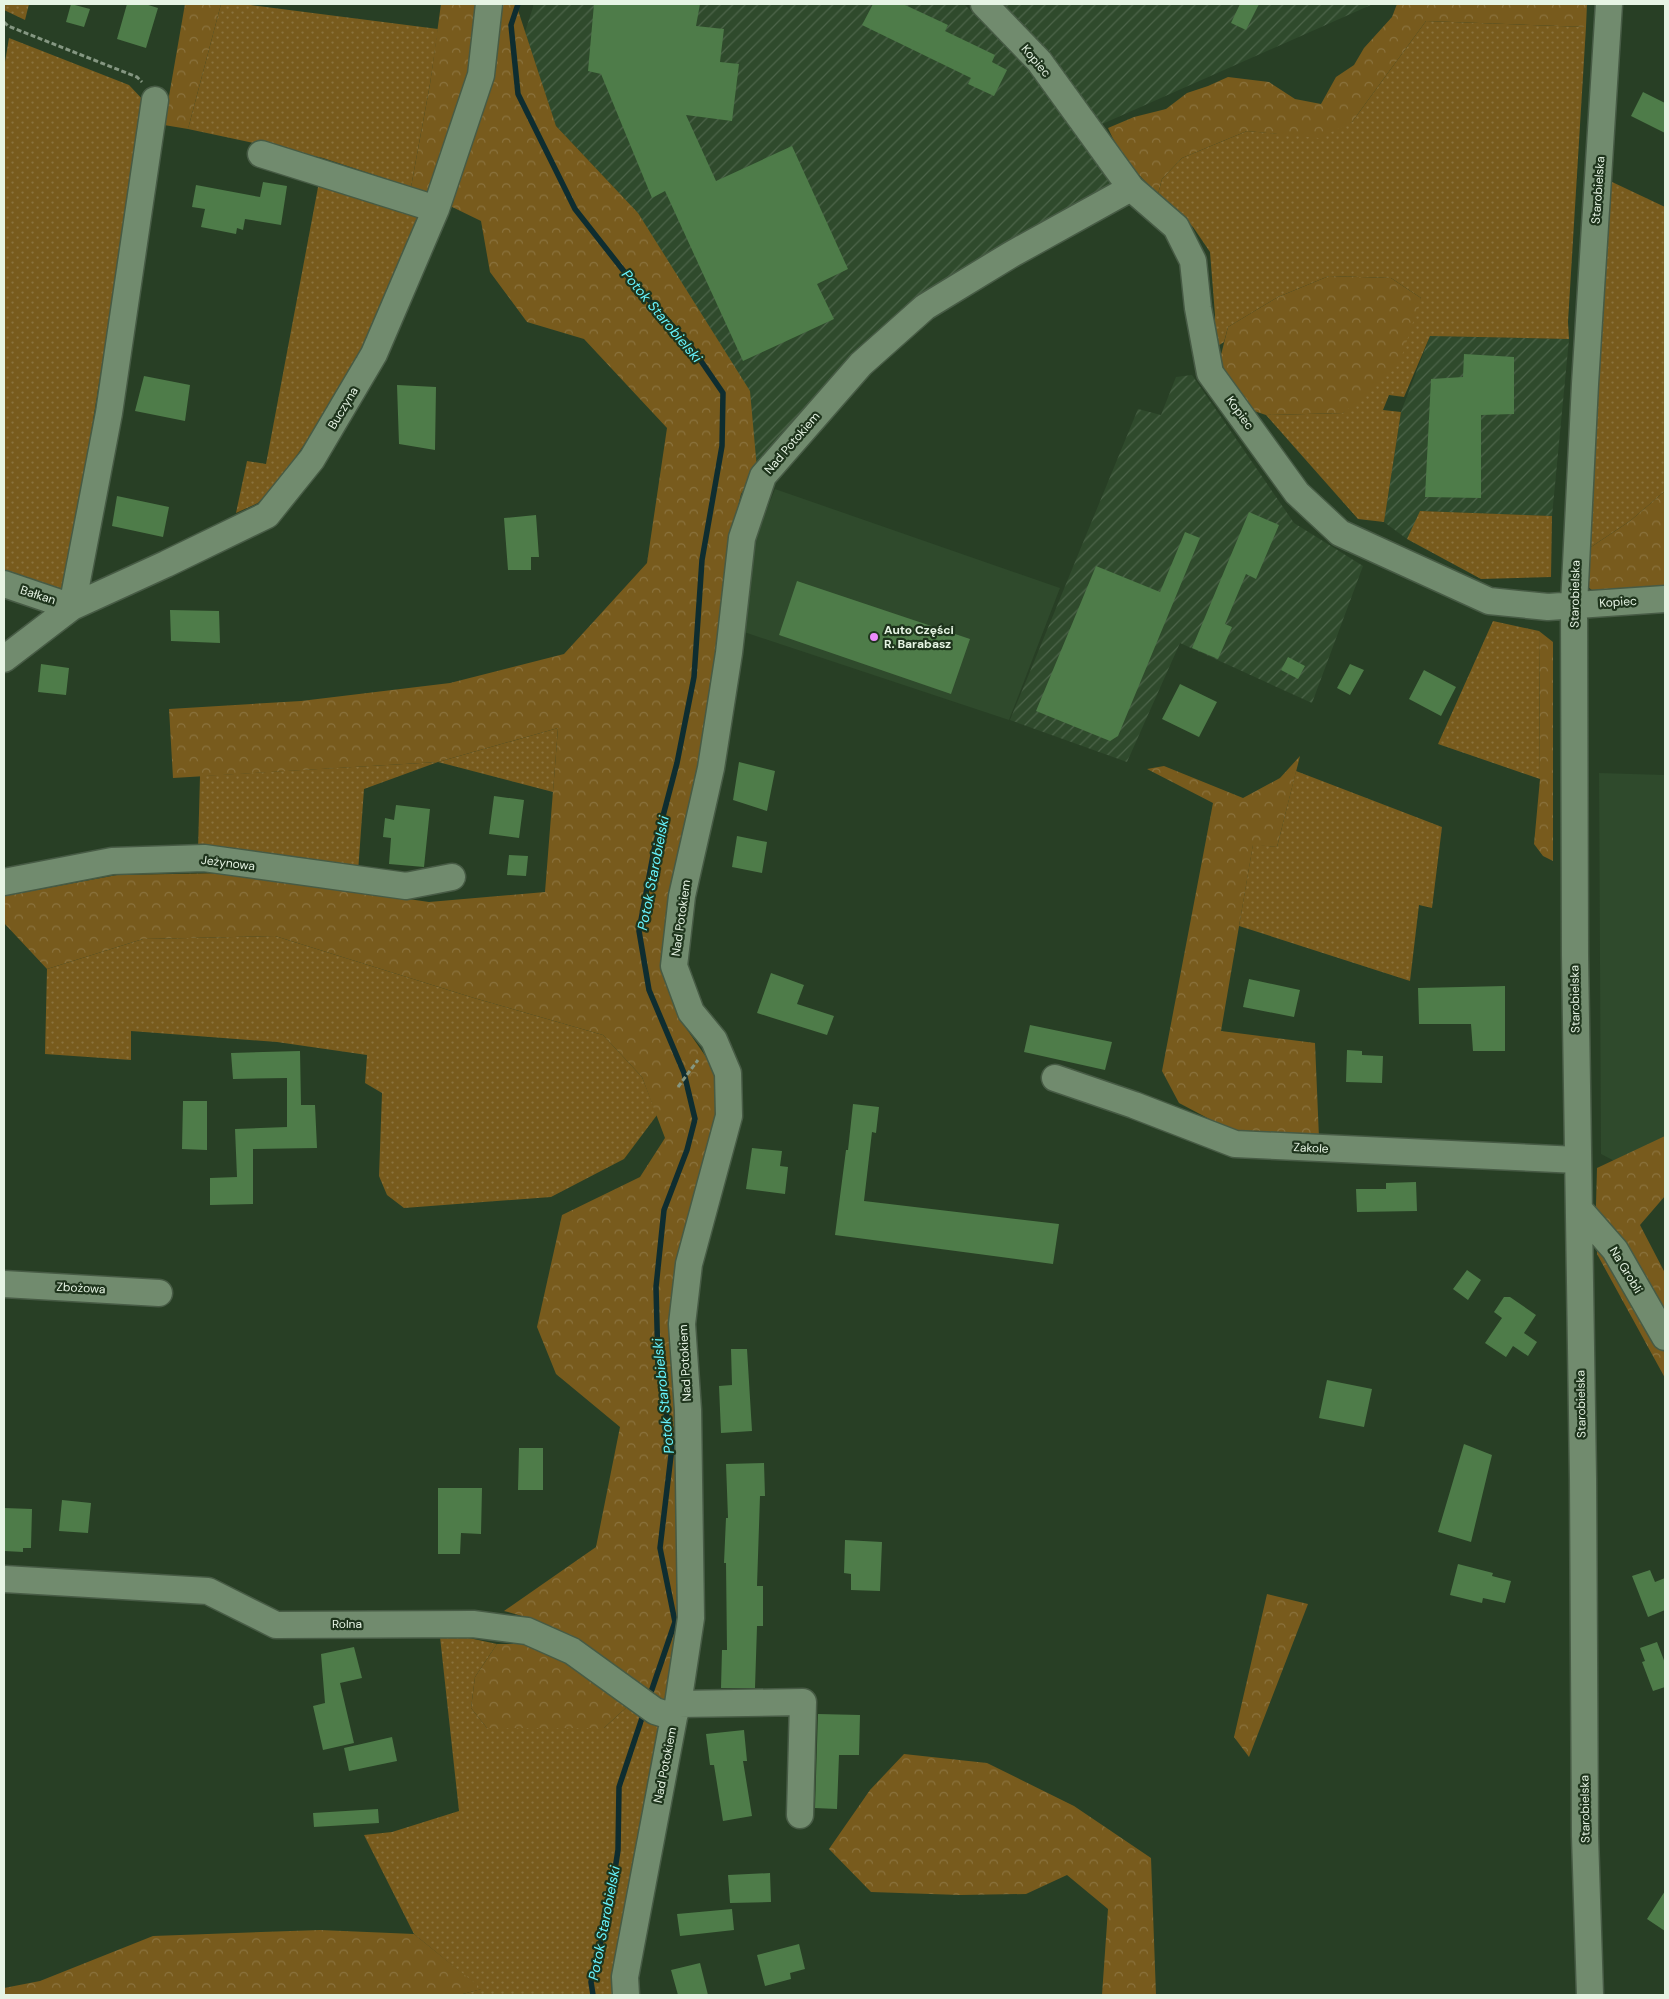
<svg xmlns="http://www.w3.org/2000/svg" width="1669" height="1999" viewBox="0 0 1669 1999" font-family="'DM Sans',sans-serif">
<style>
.built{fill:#2f4a2c}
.industrial{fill:url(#industrial-furrows)}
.grass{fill:url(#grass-dots)}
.forest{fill:url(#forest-crowns)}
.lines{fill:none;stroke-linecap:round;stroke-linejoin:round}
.stream{stroke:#0e2d30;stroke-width:5.5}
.building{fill:#4e7c49}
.minor-casing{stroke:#475b45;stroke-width:29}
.path{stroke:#859782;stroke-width:3;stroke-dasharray:5 2.5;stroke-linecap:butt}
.minor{stroke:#718b6e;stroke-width:26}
.poi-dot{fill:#ec8cfb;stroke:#1e341c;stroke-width:2}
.labels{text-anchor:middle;stroke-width:4.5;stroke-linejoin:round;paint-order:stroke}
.street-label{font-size:12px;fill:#e6f4e4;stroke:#1e341c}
.poi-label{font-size:12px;font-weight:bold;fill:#e6f4e4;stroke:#1e341c;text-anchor:start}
.water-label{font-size:14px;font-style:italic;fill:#66f4fe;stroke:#1e341c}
</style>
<defs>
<pattern id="industrial-furrows" width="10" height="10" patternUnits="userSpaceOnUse" patternTransform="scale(1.25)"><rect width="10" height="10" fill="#2f4a2c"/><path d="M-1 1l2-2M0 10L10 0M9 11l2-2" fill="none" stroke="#4d654a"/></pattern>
<pattern id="grass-dots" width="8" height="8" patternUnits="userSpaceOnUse" patternTransform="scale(1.25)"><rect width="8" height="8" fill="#785b1d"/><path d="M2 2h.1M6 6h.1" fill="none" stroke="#8b733e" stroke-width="1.8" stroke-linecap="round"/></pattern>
<pattern id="forest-crowns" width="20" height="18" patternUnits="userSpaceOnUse" patternTransform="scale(1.25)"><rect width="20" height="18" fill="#785b1d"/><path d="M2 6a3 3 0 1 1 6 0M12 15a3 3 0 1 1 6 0" fill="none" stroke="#8b733e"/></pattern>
</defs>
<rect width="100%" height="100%" fill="#283f25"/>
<path class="built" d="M775,489l285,99 -51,132 -265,-88 6,-80z
M1599,773l66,2v370l-41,21 -23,-12z"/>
<path class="industrial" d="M534,4h430l65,66 85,113 -200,116 -60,52 -97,118 -119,-256 -82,-87 -31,-94z
M1001,4h372l-273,121 -48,-71z
M1430,336l139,3 -17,177 -131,-5 -14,28 -23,-17 17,-110z
M1192,375l102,148 69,43 -51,137 -132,-60 -53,119 -117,-42 128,-311 23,6 15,-38z"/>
<path class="grass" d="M4,4h25l-4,16 -21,-10z
M221,4h22l195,25 -8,55 -19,103 -88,-29 -135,-29z
M1426,21l160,6 -18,295 1,17 -139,-3 -26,61 -15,-2 -6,15 18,2 -17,110 -26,-3 -92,-104 77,-2 78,-115 -30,-20 -62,-2 -51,21 -50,30 -4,15 -9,6 -2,-6 2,-27 -5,-63 -17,-25 -35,-33 4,-15 20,-21 65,-27 34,3 71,-12z
M9,38l120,47 16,17 -80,490 -61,-20v-504z
M1610,181l55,26v284l-35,30 -42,28z
M319,182l103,32 -56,132 -41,68 -43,63 -24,26 -22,10 11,-52 19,3z
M1420,511l132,5 -1,61 -70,2 -74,-40z
M1493,621l46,10 1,148 -102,-35z
M558,728l-5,64 -115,-30 -74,27 -6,83 -160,-22 2,-74 238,-14z
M1296,771l146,56 -10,81 -13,-3 -9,76 -171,-55 14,-82 24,3z
M275,936l199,62 129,37 39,42 15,38 -33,44 -73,38 -147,11 -17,-13 -8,-19 3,-83 -17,-10 2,-28 -90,-13 -146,-11v29l-86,-6 2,-85 96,-30z
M440,1637l29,1 28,6 -22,33 -4,31 16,20h117l25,-23 34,20 -48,270h-156l22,-6 -67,-55 -50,-99 28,-3 67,-21z"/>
<path class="forest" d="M185,4h36l-33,125 -24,-4z
M441,4h75l40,122 82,87 112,178 7,78 -16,25 -10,42 -31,231 -37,197 16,54 34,49 7,46 -43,300 4,213 -15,76c-52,-36 -99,-76 -162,-91l92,-64 24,-120 -64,-53 -19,-47 25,-112 78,-38 25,-39 -23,-61 -39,-42 -129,-37 -199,-62 -132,3 -96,30 -43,-46v-27l113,-21 113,-2 199,29 116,-10 13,-164 -120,34 -265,16 -4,-69 132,-8 149,-18 114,-29 83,-91 20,-135 -83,-89 -57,-17 -37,-50 -9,-51 -70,-34 19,-103z
M1397,4h190l-1,23 -160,-6 -74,101 -33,16 -72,-7 -65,27 -20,21 -4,15c-21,-20 -39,-40 -50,-66l26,-11 32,-8 21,-16 21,-7 20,-9 41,5 26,17 26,5 15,-27 18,-12 10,-17 28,-31z
M1329,276l62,2 30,20 -22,67 -56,48 -77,2 -21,-7 -18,-26 -7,-23 8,-32 50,-30z
M1665,491v102l-68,1 -9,-7v-38l42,-28z
M1539,631l14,11v219l-10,-5 -9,-12 6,-65z
M1300,756l-23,91 -24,-2 -32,186 94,12 4,95 -85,-6 -55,-29 -17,-32 51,-268 -66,-34 17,-3 79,32 37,-20z
M1665,1136v60l-25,29 25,48v105l-68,-124 -1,-49 1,-37z
M1267,1594l41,10 -59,153 -15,-20z
M497,1644h29l38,15 65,46 -25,23h-117l-16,-20 4,-31z
M904,1754l83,9 87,43 77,52 5,137h-54l6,-86 -41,-34 -41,19 -66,1 -89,-3 -42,-43 41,-59z
M320,1930l94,4 68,55 -23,6h-455v-7l36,-7 113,-45z"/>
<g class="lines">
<path class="stream" d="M518,4l-7,21 7,69 57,115 55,70 60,66 33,48 -1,53 -20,114 -8,117 -17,86 -23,87 -15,81 10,59 35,83 11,46 -8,31 -23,60 -8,77 2,77 14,83 -12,101 15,74 -26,76
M593,1995l-2,-13 18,-73 9,-59 1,-63 25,-75"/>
</g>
<path class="building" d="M71,4l19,5 -6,18 -18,-5z
M127,4h18l13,4 -12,40 -29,-9z
M594,4h106l-4,22 28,3 -4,33 19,2 -7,57 -46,-6 30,66 76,-35 56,123 -31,15 17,35 -91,42 -78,-170 -13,7 -51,-124 -13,-3z
M873,4h30l45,21 -3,6 50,24 -3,7 15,8 -13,26 -26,-12 3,-6 -109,-53z
M1240,4h19l-13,26 -15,-7z
M1643,92l22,11v30l-34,-17z
M263,182l24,4 -6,39 -36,-6 -2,11 -6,-2 -1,6 -35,-7 4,-18 -13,-2 4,-22 64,12z
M1464,354l50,3v57l-33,1v83l-56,-1 6,-118 32,-2z
M144,376l46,9 -5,36 -50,-10z
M397,385l39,2 -1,63 -36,-6z
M117,496l52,11 -6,30 -51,-11z
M1249,512l30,13 -23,54 -10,-5 -21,50 7,3 -14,32 -26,-11z
M536,515l3,42h-8v13h-23l-4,-52z
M1185,532l15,6 -82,198 -8,5 -74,-30 60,-145 64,26z
M797,581l173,58 -19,55 -172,-59z
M170,610l49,1 1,32 -49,-2z
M1288,657l17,9 -7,13 -17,-9z
M41,664l28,4 -3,27 -28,-3z
M1350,664l14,6 -14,25 -13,-7z
M1424,670l32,17 -15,29 -32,-17z
M1180,684l37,18 -18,35 -37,-18z
M739,762l36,9 -8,40 -34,-11z
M494,796l30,4 -5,38 -30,-4z
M396,805l34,4 -6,58 -35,-3 2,-26 -8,-1 2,-19 9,2z
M737,836l30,6 -5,31 -30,-6z
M509,855l19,1 -2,20 -19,-1z
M771,973l33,12 -7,19 37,12 -7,19 -70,-22z
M1249,979l51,11 -6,27 -51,-10z
M1505,986v65h-32l-2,-27h-52l-1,-36z
M1030,1025l82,17 -7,28 -81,-18z
M1347,1050l15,1v4l21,1 -1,27 -36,-1z
M300,1051l1,54h14l2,43 -64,1v55l-43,1v-27l27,-1 -2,-48 52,-2v-49l-54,1 -2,-26z
M183,1101h24v49l-25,-1z
M853,1104l26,3 -3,26 -4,-1 -8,69 195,23 -6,40 -218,-29 11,-85h2z
M752,1148l30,3 -2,15 8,1 -3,27 -39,-5z
M1416,1182l1,29 -60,1 -1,-23h30v-6z
M1467,1270l14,10 -13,20 -15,-11z
M1504,1297h6l26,18 -12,18 13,9 -9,14 -15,-10 -7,11 -21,-14 17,-25 -8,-6z
M731,1349h16l5,82 -31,2 -2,-47 13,-1z
M1327,1380l45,9 -8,38 -45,-9z
M1464,1444l28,11 -21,87 -33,-10z
M519,1448h24v42h-25z
M764,1463l1,33h-5l-3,90h6v40h-6l-2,62h-34l1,-38h5l-1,-87h-2l2,-45h2l-2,-54z
M438,1488h44l-1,46 -20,-1 -1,21h-22z
M62,1500l29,3 -3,30 -29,-2z
M4,1508l28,1 -1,39h-8v4l-19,-1z
M845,1540l37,2 -2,49 -29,-1v-16l-7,-1z
M1458,1564l35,9 -1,3 19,5 -6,22 -22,-5 -1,5 -32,-8z
M1650,1570l5,12 10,-4v32l-17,7 -16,-41z
M1657,1642l8,21v24l-12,4 -11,-29 3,-1 -5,-13z
M354,1647l8,31 -22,5 14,60 -31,7 -10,-44 12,-3 -4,-49z
M818,1714l42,1 -1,40h-20l-2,54 -22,-1z
M744,1730l3,31h-4l9,55 -29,5 -9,-56h-4l-4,-31z
M392,1737l5,24 -48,10 -5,-23z
M378,1809l1,14 -65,4 -1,-14z
M770,1873l1,29 -41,1 -2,-28z
M1665,1891v40l-18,-12z
M732,1909l2,21 -54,6 -3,-22z
M799,1944l6,25 -15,4 1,6 -26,7 -8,-31z
M700,1963l8,32h-30l-7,-25z"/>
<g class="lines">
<defs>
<path id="minor" d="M984,4l55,57 92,127 45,39 17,34 5,47 12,65 87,120 43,40 149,68 59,6 117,-8
M261,154l175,55
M4,584l68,23 37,-194 46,-313
M4,659l68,-52 94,-43 101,-49 45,-56 62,-105 62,-145 45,-134 8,-71
M4,882l108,-21 92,-3 202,28 46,-9
M1055,1078l79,27 101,39 343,16
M1579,1209l36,41 50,87
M4,1284l155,9
M4,1579l204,12 68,34 197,-1 54,7 45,20 83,60 19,6
M678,1704l125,-2 -3,113
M626,1995l-1,-18 49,-260 4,-13 13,-86 -3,-208 -6,-86 7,-60 40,-148 -1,-43 -14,-33 -23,-28 -17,-46 8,-70 29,-128 18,-115 13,-115 21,-62 98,-112 64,-57 87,-53 119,-66
M1590,1995l-5,-159 -2,-358 -8,-523 -1,-350 11,-221 24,-380"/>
</defs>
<use href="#minor" class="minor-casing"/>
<path class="path" d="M4,22l4,4 129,51 5,5
M678,1087l20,-27"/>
<use href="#minor" class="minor"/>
</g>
<circle class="poi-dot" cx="874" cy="637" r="5"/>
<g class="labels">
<g class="street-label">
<text transform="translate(1036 61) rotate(50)" y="4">Kopiec</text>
<text transform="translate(1598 190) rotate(-86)" y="4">Starobielska</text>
<text transform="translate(343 408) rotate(-59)" y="4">Buczyna</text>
<text transform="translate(1240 413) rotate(54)" y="4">Kopiec</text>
<text transform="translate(792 443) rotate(-49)" y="4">Nad Potokiem</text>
<text transform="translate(1575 594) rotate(-89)" y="4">Starobielska</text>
<text transform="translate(38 595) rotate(18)" y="4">Bałkan</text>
<text transform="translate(1618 602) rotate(-4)" y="4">Kopiec</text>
<text transform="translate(228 863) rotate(7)" y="4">Jeżynowa</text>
<text transform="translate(681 918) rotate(-82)" y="4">Nad Potokiem</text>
<text transform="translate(1575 999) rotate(-91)" y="4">Starobielska</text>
<text transform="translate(1311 1148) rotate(3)" y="4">Zakole</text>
<text transform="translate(1626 1270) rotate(59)" y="4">Na Grobli</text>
<text transform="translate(81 1288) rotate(3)" y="4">Zbożowa</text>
<text transform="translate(685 1363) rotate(-93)" y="4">Nad Potokiem</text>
<text transform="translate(1581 1404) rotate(-91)" y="4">Starobielska</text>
<text x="347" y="1628">Rolna</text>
<text transform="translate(665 1765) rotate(-79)" y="4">Nad Potokiem</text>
<text transform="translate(1585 1809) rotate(-91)" y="4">Starobielska</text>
</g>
<g class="poi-label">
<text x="884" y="634">Auto Części<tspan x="884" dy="14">R. Barabasz</tspan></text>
</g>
<g class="water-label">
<text transform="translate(662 316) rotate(50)" y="5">Potok Starobielski</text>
<text transform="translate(653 873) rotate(-79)" y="5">Potok Starobielski</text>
<text transform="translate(663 1396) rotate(-96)" y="5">Potok Starobielski</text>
<text transform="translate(604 1923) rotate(-79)" y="5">Potok Starobielski</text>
</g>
</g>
<rect width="1669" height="1999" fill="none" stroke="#e6f4e4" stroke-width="10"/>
</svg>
